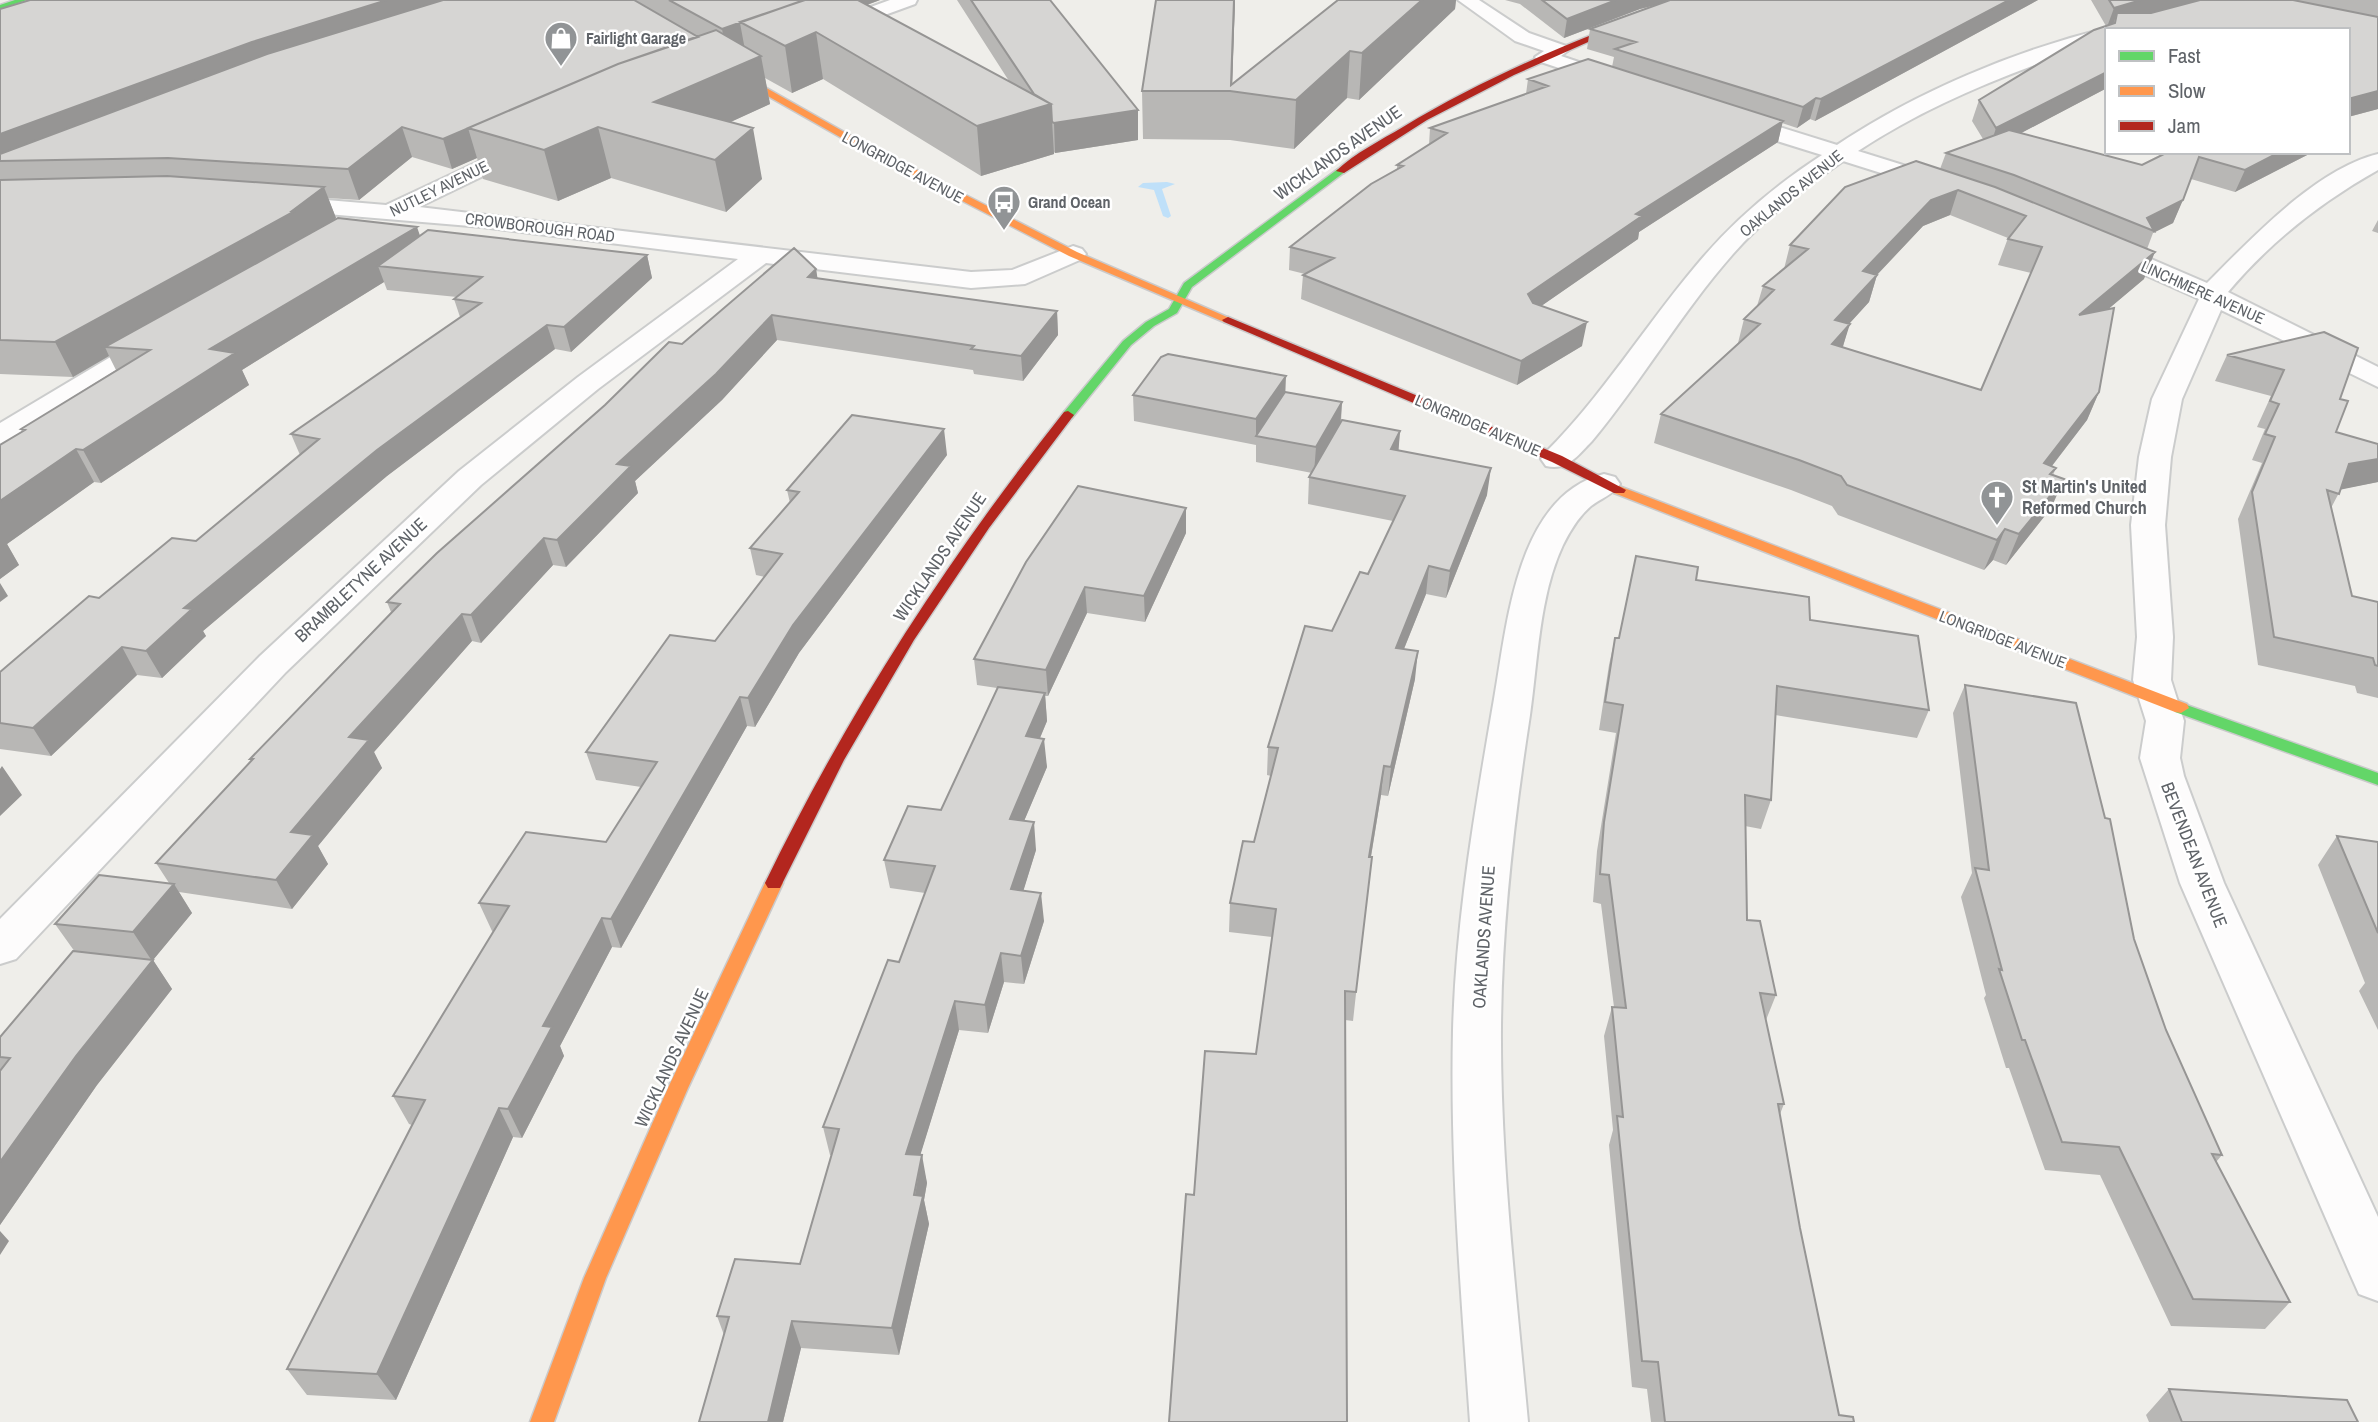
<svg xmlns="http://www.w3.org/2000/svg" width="2378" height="1422" viewBox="0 0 2378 1422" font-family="'Archivo Narrow',sans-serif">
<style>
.water{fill:#bfe0f9}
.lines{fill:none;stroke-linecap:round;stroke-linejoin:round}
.street-casing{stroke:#cbcccc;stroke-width:4}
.fast-casing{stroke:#cacacb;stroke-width:3}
.slow-casing{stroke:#cacacb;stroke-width:3}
.jam-casing{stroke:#cacacb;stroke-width:3}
.street{fill:#fdfcfc;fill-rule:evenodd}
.fast{fill:#63d668;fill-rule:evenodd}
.slow{fill:#ff974d;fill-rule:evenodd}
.jam{fill:#b3261e;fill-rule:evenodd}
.wall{fill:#b8b7b5;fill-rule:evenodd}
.shaded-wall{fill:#969594}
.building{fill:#d6d5d3;stroke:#969594;stroke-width:2;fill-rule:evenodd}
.labels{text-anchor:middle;stroke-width:5;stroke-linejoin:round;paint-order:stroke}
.far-poi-label{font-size:16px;font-weight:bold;fill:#5f6368;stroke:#fff;text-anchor:start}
.far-street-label{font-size:16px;fill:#5f6368;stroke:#fff}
.street-label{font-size:18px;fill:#5f6368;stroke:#fff}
.poi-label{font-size:18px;font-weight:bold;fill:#5f6368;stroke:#fff;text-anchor:start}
</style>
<rect width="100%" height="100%" fill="#efeeea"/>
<path class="water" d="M1167,182l8,2 -13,5 9,27 -3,2 -5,-2 -9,-26 -16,-3 5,-4z"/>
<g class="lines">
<defs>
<path id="street" d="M890,0h27l-2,4 -77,28h-14l-3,-4 3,-4z
M1458,0h21l50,33 37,13 3,4 -8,6 65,22 3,4 -10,6 -81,-27 -3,-4 9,-6 -29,-10z
M2107,28l6,2h-6v10c-86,28 -173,61 -249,111l93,29 4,5 -4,5h-16l-92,-29c-40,27 -78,57 -110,93 -52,59 -91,127 -141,187 -15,15 -24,30 -46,25l-5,-7 5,-7c56,-56 97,-123 148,-184 36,-44 80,-82 128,-113l-100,-31 -3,-5 3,-5h16l99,31c79,-53 177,-94 270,-117z
M527,139l8,2 3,5 -3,5 -116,56 552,65 41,-2 61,-24 9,3 4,5 -4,5 -57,25 -54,4 -205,-25 -168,126 -117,96 -195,187 -270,287 -16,5v-45l260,-263 199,-185 119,-94 160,-118 -256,-32 -203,-17 -9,-2 -3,-5 3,-5 9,-2 107,9z
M2378,154v16c-57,32 -108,72 -150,122l150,75v20l-157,-77 -39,89 -11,58 -6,68 8,112 -2,43 13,41 -4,37 4,18 40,107 154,334v84l-19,-7 -8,-18 -171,-393 -40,-125 6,-37 -13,-41 4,-43 -6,-112 8,-68 13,-58 47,-100 -108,-48 -4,-5 4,-5h18l98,42c44,-44 109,-114 171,-129z
M159,332l10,2 4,6 -4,6 -158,97 -11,2v-22l149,-89z
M1604,474l11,3 5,7c-7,11 -19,14 -29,22 -12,10 -21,25 -28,39 -24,51 -25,115 -33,170 -16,104 -28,207 -29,311 -1,132 15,265 27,396h-58c-9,-130 -20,-261 -17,-392 3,-111 22,-221 41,-331 13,-73 22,-203 110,-225z"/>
<path id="fast" d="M15,0h12l-27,9v-4z
M1338,169l8,2 -154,116 -15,26 -23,13 -23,19 -59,73h-8v-6l59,-71 23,-19 23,-13 15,-26z
M2181,703l197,70v12l-203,-73 -2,-4z"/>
<path id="slow" d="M720,65h6l134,76 217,111 157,68 -10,2 -155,-66 -215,-111 -134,-76z
M1619,486l568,218 2,4 -8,5 -6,-1 -561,-219 -2,-3z
M774,876l6,2 3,5 -95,205 -82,190 -52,144h-24l54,-144 84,-190 97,-205 3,-5z"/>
<path id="jam" d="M1686,0h11l-93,35 -90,40 -87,45 -83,53 -8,-2c19,-18 45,-31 67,-44 89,-54 185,-93 283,-127z
M1228,317l334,139 64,34 -2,3h-10l-62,-31 -328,-140 -2,-2z
M1068,411l6,4 -85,113 -75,112 -70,120 -64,128h-12l-3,-5c82,-169 182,-324 299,-471z"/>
</defs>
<use href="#street" class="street-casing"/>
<use href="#fast" class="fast-casing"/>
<use href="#slow" class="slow-casing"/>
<use href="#jam" class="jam-casing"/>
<use href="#street" class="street"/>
<use href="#fast" class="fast"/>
<use href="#slow" class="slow"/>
<use href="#jam" class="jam"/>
</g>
<path class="wall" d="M30,0h850l-13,5 142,76 -52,-81h93l88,140 -83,13 -1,-1v2l-73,22 -158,-97 -31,14 -27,-15 5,26 -40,18 32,57 -36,33 -115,-34 -53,23 -75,-22 -6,-21 -25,11 -40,-12 -53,43 -31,-2 8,20 -7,5 91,13 227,19 5,23 -81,74 -16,-3 -168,127 -184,155 3,5 -44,42 -25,-3 -86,81 -51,-7v-77l99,-74 97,-57 104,-86 -9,-21 169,-117 -6,-18 3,-2 -70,-7 -3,-8 -142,88 7,15 -148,98 -7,-1 -87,62 12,21 -19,14 22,-147 -1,-3 95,-59 -7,-14 -36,21 -73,-3v-365z
M1235,0l-3,84 106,-84h118l-1,9 -96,91 -12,-2 -53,51 -64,-9 -87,-1 -1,-48z
M1505,0h533l-223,121 -5,-2 -13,9 -15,-5 -4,19 -139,90 -1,7 -97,67 41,40 -65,39 -216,-86 2,-24 2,-1 -16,-4 1,-23 107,-77v-5l32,-20 1,-17 96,-34 2,-15 84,-12 2,-10 -27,-8 3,-20 70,-25 -20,5 -76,29 -44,-34z
M2091,0h287v109l-30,8v-87h-241v58l-86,45 121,32 26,-13h145l-78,40 -44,-13 -18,44 -20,10 -6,16 -3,30 -37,31 -8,82 -12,28 -35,46 4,2 -3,7 11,4 -13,29 -45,57 -13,-5 -9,10 -146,-55 -6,-9 -41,-16 -137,-47 7,-29 77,-71 6,-24 13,-13 6,-20 21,-17 6,-24 150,-76 6,-16 37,-14 -11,-18 7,-21 127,-74zM1950,215l58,23 -10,27 33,8 -50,117 -138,-43 6,-23 20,-22 8,-27 46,-49z
M2378,220v13l-6,-2z
M816,269l1,10 240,32 1,24 -35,46 -49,-7 -1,-4 -196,-30 -55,60 -87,81 3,12 -72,74 -13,-2 -72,78 -9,-2 -98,111 8,16 -64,78 10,18 -36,45 -113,-17 13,21 -39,47 19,29 -75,96 -97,140v-188l75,-85 -20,-28 114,-41 -13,-20 95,-102 -1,-2 141,-147 -4,-10 295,-258z
M2324,332l16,67 -4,33 42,50 -37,7 -10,19 21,88 26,6v96l-21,-5 -2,-7 -97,-21 -20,-146 24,-56 -10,-3 13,-31 -8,-2 14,-31 -56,-15 12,-26z
M1286,392l56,10 -1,21 59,8 -2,20 89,44 -41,103 -20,-4 -22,55 11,30 -27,117 -7,-1 -10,62 -18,164 -8,-1 -151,175 62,-141 16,-117 -43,-5 1,-29 24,-61 17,-66 -4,-1 1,-28 64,-116 36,-57 25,-53 -85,-17 1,-27 3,-4 -56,-11v-17l-122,-24 -1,-26z
M947,455l-148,198 -44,74 -8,-1 -126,222 -9,-1 -52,99 4,10 -42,82 -9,-1 -117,263 -89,-5 -20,-26 125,-244 -3,-1 -16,-28 100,-164 -1,-1 -13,-28 127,-61 35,-55 -45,-7 -10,-28 129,-111 50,-64 -9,-2 -6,-27 40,-45 -3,-13z
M1186,508v25l-41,89 -58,-9 -39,83h-3l2,25 -7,17 7,29 -23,54 12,29 -13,41 21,30 -20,63 -20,-2 -16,51 -29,-3 -39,125 7,28 -3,17 5,24 -30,131 -98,-7 -18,74h-84l25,-87 -7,-19 83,-52 32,-109h-2l-7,-28 76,-165 26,-69 -35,-5 -6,-28 57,-50 56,-122 -20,-3 -3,-26z
M1696,580l114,40 119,90 -12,28 -142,-23 -4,85 -10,29 -16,-3 2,94 29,75 -10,25 18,84 -4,10 20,114 39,187 15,7h-203l-4,-33 -15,-2 -23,-242 4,-15 -9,-94 8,-29h2l-13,-103 -8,-2 4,-51 19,-118 -17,-3 10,-65 6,-27h3z
M1965,685l169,254 32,91 56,125 -6,7 74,140 -25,27 -94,-3 -71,-151 -55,-5 -36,-102h-3l-22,-70 2,-3 -25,-98 11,-24 -19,-160z
M2337,836l41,6v188l-19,-39 6,-8 -47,-118z
M2169,1389l189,33h-209l-3,-7z"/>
<path class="shaded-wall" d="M387,0h90l-477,161v-27l252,-92z
M804,0h76l-107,40z
M1234,0h1l-3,91h-1z
M1422,0h34l-1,9 -96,91 3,-47z
M1616,0h59l-35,9 -76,29 3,-19z
M2009,0h29l-223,121 6,-22z
M2141,0h57l-84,25 3,-12 -4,12 -6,2 7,-19z
M740,23l5,27 -18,7 -5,-28z
M816,32l7,47 -31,14 -7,-47z
M1350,51l-3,47 -53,51 2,-49z
M761,56l9,48 -96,44 -20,-46z
M2107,72v16l-118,62 7,-22z
M2378,91v18l-30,8v-18z
M1816,98l-6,21 -13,9 6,-21z
M1051,104l3,50 -73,22 -4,-50z
M1138,110v30l-83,13 -1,-30z
M1783,121l-5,21 -139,90 -1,7 -114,79 4,-24 108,-80z
M402,127l10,30 -53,43 -11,-31z
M598,127l13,51 -53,23 -14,-51z
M468,128l9,30 -25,11 -9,-30z
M753,128l9,51 -36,33 -11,-52z
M2280,152h33l-78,40 10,-22z
M324,187l12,31 -29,23 -202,106 4,9 -36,21 -18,-35 237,-131z
M1958,190l-8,25 -27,11 -68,72 8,-27 68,-71z
M2183,200l-10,23 -20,10 1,-2 -7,-13z
M417,227l10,29 -49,10 6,16 -142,88 7,15 -148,98 -18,-33 127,-101z
M2155,252l-11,27 -76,64 11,-28z
M647,255l5,23 -81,74 -7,-25z
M816,269l4,24 -12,-16z
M1877,275l-8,27 -42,46 8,-28z
M1057,311l1,24 -35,46 -2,-25z
M772,315l5,25 -55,60 -87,81 3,12 -72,74 -9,-27 60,-76z
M1587,322l-5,24 -65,39 4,-24z
M1850,324l-9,28 -9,-8z
M547,325l8,24 -168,127 -184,155 3,5 -44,42 -16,-27 38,-43 193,-158z
M1286,376l-1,25 -29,35v9v-26z
M2099,392l-12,28 -56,73 13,-30z
M1342,402l-2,26 -26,45 2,-26z
M944,429l3,26 -148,198 -44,74 -7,-29 45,-73z
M1400,431l-2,26 -7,-8z
M76,449l18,33 -87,62 12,21 -19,14v-78z
M2378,459v23l-44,9 15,-27z
M1491,468l-4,27 -41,103 4,-27z
M2064,479l-13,29 -45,57 13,-31z
M1186,508v25l-41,89 -1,-26z
M2005,529l-12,31 -9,10 13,-30z
M544,538l9,27 -72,78 -10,-28z
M1429,566l-3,28 -33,82 3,-28z
M0,583l8,13 -8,6z
M1085,587l2,26 -39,83 -2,-26z
M462,614l10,27 -98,111 8,16 -64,78 10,18 -36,45 -16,-29 15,-48 58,-95z
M122,647l15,28 -86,81 -18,-28z
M1418,651l-3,28 -27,117 3,-29z
M1045,693l2,28 -18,43 -3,-28z
M740,697l7,29 -126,222 -10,-29z
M1044,739l3,28 -34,80 -3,-28z
M2,766l20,29 -22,21v-47z
M1384,766l-3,29 -15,91 3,-29z
M1034,822l2,28 -21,68 -4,-29z
M174,884l18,29 -39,47 19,29 -75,96 -97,140v-63l76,-106 76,-95 -19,-29z
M1041,893l3,28 -20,63 -3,-28z
M602,918l10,29 -52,99 4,10 -42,82 -14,-29 35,-83z
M1001,953l3,29 -16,51 -3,-28z
M955,1001l4,29 -47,152 -6,-28z
M499,1108l14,29 -117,263 -19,-26z
M922,1155l5,28 -3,17 5,24 -30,131 -7,-27z
M0,1231l9,10 -9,14z
M792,1321l9,27 -18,74h-15z"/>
<path class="building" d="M30,0h357l-135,42 -252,92v-125z
M443,0h191l64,37 -80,27 -175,75 -41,-12 -54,42 -180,-11 -168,3v-7l267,-100z
M669,0h135l-82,29z
M805,0h53l193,104 -74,22 -161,-94 -31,14 -45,-24z
M971,0h79l88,110 -84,13 -2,-1 -1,-18 -17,-10z
M1156,0h78l-3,85 107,-85h84l-60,53 -12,-2 -54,49 -66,-9h-88z
M1542,0h74l-49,19z
M1670,0h339l-188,99 -5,-1 -13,9 -188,-58 21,-7 -46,-13z
M2109,0h32l-27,8z
M2200,0h93l85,17v74l-30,8v-69h-241v42l-111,56 -17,-28 115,-70 21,-7 2,-10h34z
M716,30l45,26 -107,46 99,26 -38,32 -117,-33 -54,23 -76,-22 150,-64z
M1588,59l195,62 -147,93 6,2 -114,78 5,9 54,19 -66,39 -218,-86 31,-17 -44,-11 81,-63 32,-18 -6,-1 50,-32 -17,-5 118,-42 -20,-7z
M2009,130l133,35 26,-13h112l-35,18 -46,-13 -16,43 -36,18 7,13 -140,-56 -68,-22z
M1916,161l79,26 160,65 -76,63 35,-7 -15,84 -55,71 12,5 -6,6 14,5 -45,55 -14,-5 -8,11 -150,-55 -6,-9 -42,-16 -138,-46 99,-90 -16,-5 30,-29 -11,-4 45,-37 -18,-4 55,-58zM1958,190l68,26 -18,23 34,8 -61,143 -149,-46 18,-20 -15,-4 42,-45 -14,-4 68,-71z
M167,176l157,11 -32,24h3l-240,131 -55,-2v-160z
M338,218l79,9 -207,122 25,4 -152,97 -7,-1 -76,52v-56l25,-15 -4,-1 129,-79 -45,-3z
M428,230l219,25 -83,72 -17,-2 -170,125 -193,158 8,1 -46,42 -24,-4 -89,81 -33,-5v-51l89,-76 10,2 73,-60 24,3 123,-102 -28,-5 190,-131 -27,-4 28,-22 -104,-11z
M794,248l22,21 -8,8 249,34 -36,45 -50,-7 3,-3 -202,-31 -56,59 -99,90 14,2 -74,74 -13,-2 -73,77 -9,-1 -113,123 20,3 -78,92 22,3 -37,45 -120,-17 97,-104h-3l150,-155 -13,-2 50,-49 168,-148 64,-63 13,2z
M2324,332l34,16 -18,51 8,2 -12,31 42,12v15l-29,5 -10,30 -12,-4 25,106 26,6v64l-3,-1 -2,-7 -99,-21 -22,-145 23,-55 -10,-3 14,-30 -9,-3 14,-31 -57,-15z
M1168,354l118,22 -30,43 -123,-24 28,-38z
M1285,392l57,10 -26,45 -60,-11z
M852,415l92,14 -151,196 -45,73 -8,-1 -129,222 -9,-1 -59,108 9,1 -44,82 -9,-1 -122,266 -90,-5 138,-269 -32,-4 116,-190 -30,-3 47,-71 80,10 51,-80 -71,-10 84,-117 45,6 67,-87 -32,-6 49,-56 -12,-2z
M1342,420l58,11 -9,18 100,19 -41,103 -21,-5 -33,82 22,3 -27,116 -7,-1 -15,91h3l-16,135 -11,-1 2,431h-178l17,-228 8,1 11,-144 51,3 20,-145 -46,-6 13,-62 11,1 24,-94 -10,-1 37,-121 27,5 28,-59 8,2 37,-78 -96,-19z
M1078,486l108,22 -42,88 -59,-9 -39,83 -72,-11 52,-97z
M1636,556l62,11 -2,13 113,17 1,23 108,16 11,74 -152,-24 -6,114 -26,-5 2,125 13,1 16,74 -16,-2 24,111h-6l22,124 39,187 14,2 1,5h-189l-7,-60 -16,-1 -25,-245 6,1 -11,-110 14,1 -17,-133 -9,-1 4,-52 19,-117 -18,-3 10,-64h4z
M1965,685l111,18 29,115 5,1 24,120 32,91 56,125 -10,-1 78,148 -97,-3 -74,-152 -57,-5 -37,-102h-3l-23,-71 3,1 -27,-102 14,2z
M998,687l47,6 -19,43 18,3 -34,80 24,3 -23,67 30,4 -20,63 -20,-3 -16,52 -30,-4 -49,153 16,1 -8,40 9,1 -31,132 -100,-7 -24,101h-69l30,-105 -12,-1 18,-57 65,5 39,-135 -16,-2 65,-167 11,2 36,-96 -51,-6 24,-54 33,4z
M2337,836l41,6v91z
M99,875l75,9 -41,48 -78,-8z
M73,951l80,9 -77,96 -76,106v-91l10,-13 -10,-1v-20z
M2169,1389l178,11 11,22h-176z"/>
<defs>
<symbol id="shop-pin" viewBox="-11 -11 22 30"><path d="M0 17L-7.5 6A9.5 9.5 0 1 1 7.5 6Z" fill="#919496" stroke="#fff"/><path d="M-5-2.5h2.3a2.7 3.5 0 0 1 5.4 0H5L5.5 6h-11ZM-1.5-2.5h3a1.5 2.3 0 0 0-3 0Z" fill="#fff"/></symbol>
<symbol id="bus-pin" viewBox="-11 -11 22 30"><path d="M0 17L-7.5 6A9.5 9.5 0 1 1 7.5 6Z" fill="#919496" stroke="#fff"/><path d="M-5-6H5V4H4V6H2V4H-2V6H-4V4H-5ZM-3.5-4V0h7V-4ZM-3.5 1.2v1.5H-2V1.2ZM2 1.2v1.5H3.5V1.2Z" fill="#fff"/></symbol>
<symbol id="church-pin" viewBox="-11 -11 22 30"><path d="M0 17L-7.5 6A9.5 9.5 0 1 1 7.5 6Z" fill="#919496" stroke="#fff"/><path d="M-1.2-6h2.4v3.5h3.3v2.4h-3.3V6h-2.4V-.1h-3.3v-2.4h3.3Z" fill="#fff"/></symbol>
</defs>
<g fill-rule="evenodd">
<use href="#shop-pin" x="542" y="19" width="38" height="52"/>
<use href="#bus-pin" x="985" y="183" width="38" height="52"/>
<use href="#church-pin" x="1978" y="478" width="38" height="52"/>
</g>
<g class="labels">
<g class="far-poi-label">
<text x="586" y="44">Fairlight Garage</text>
<text x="1028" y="208">Grand Ocean</text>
</g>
<g class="far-street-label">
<text transform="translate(903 167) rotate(28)" y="6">LONGRIDGE AVENUE</text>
<text transform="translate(439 188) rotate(-26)" y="6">NUTLEY AVENUE</text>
<text transform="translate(1791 193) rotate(-39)" y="6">OAKLANDS AVENUE</text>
<text transform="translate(540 227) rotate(7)" y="6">CROWBOROUGH ROAD</text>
<text transform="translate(2203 292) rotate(24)" y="6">LINCHMERE AVENUE</text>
<text transform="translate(1478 425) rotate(23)" y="6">LONGRIDGE AVENUE</text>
<text transform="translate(2003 639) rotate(21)" y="6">LONGRIDGE AVENUE</text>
</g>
<g class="street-label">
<text transform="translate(1338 153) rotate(-35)" y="6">WICKLANDS AVENUE</text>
<text transform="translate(940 557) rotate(-56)" y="6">WICKLANDS AVENUE</text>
<text transform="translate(361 580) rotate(-43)" y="6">BRAMBLETYNE AVENUE</text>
<text transform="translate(2194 855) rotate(69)" y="6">BEVENDEAN AVENUE</text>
<text transform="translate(1484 937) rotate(-86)" y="6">OAKLANDS AVENUE</text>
<text transform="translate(672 1058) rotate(-65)" y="6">WICKLANDS AVENUE</text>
</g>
<g class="poi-label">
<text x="2022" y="493">St Martin's United<tspan x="2022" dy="21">Reformed Church</tspan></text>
</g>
</g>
<rect x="2105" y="28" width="245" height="126" fill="#ffffff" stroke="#bfc1c3" stroke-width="2"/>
<rect x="2119" y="51" width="35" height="10" fill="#63d668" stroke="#bfc1c3" stroke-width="2"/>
<text x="2168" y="63" font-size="21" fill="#5f6368">Fast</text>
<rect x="2119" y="86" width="35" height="10" fill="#ff974d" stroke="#bfc1c3" stroke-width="2"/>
<text x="2168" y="98" font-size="21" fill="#5f6368">Slow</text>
<rect x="2119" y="121" width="35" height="10" fill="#b3261e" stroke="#bfc1c3" stroke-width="2"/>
<text x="2168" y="133" font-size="21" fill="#5f6368">Jam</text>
</svg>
